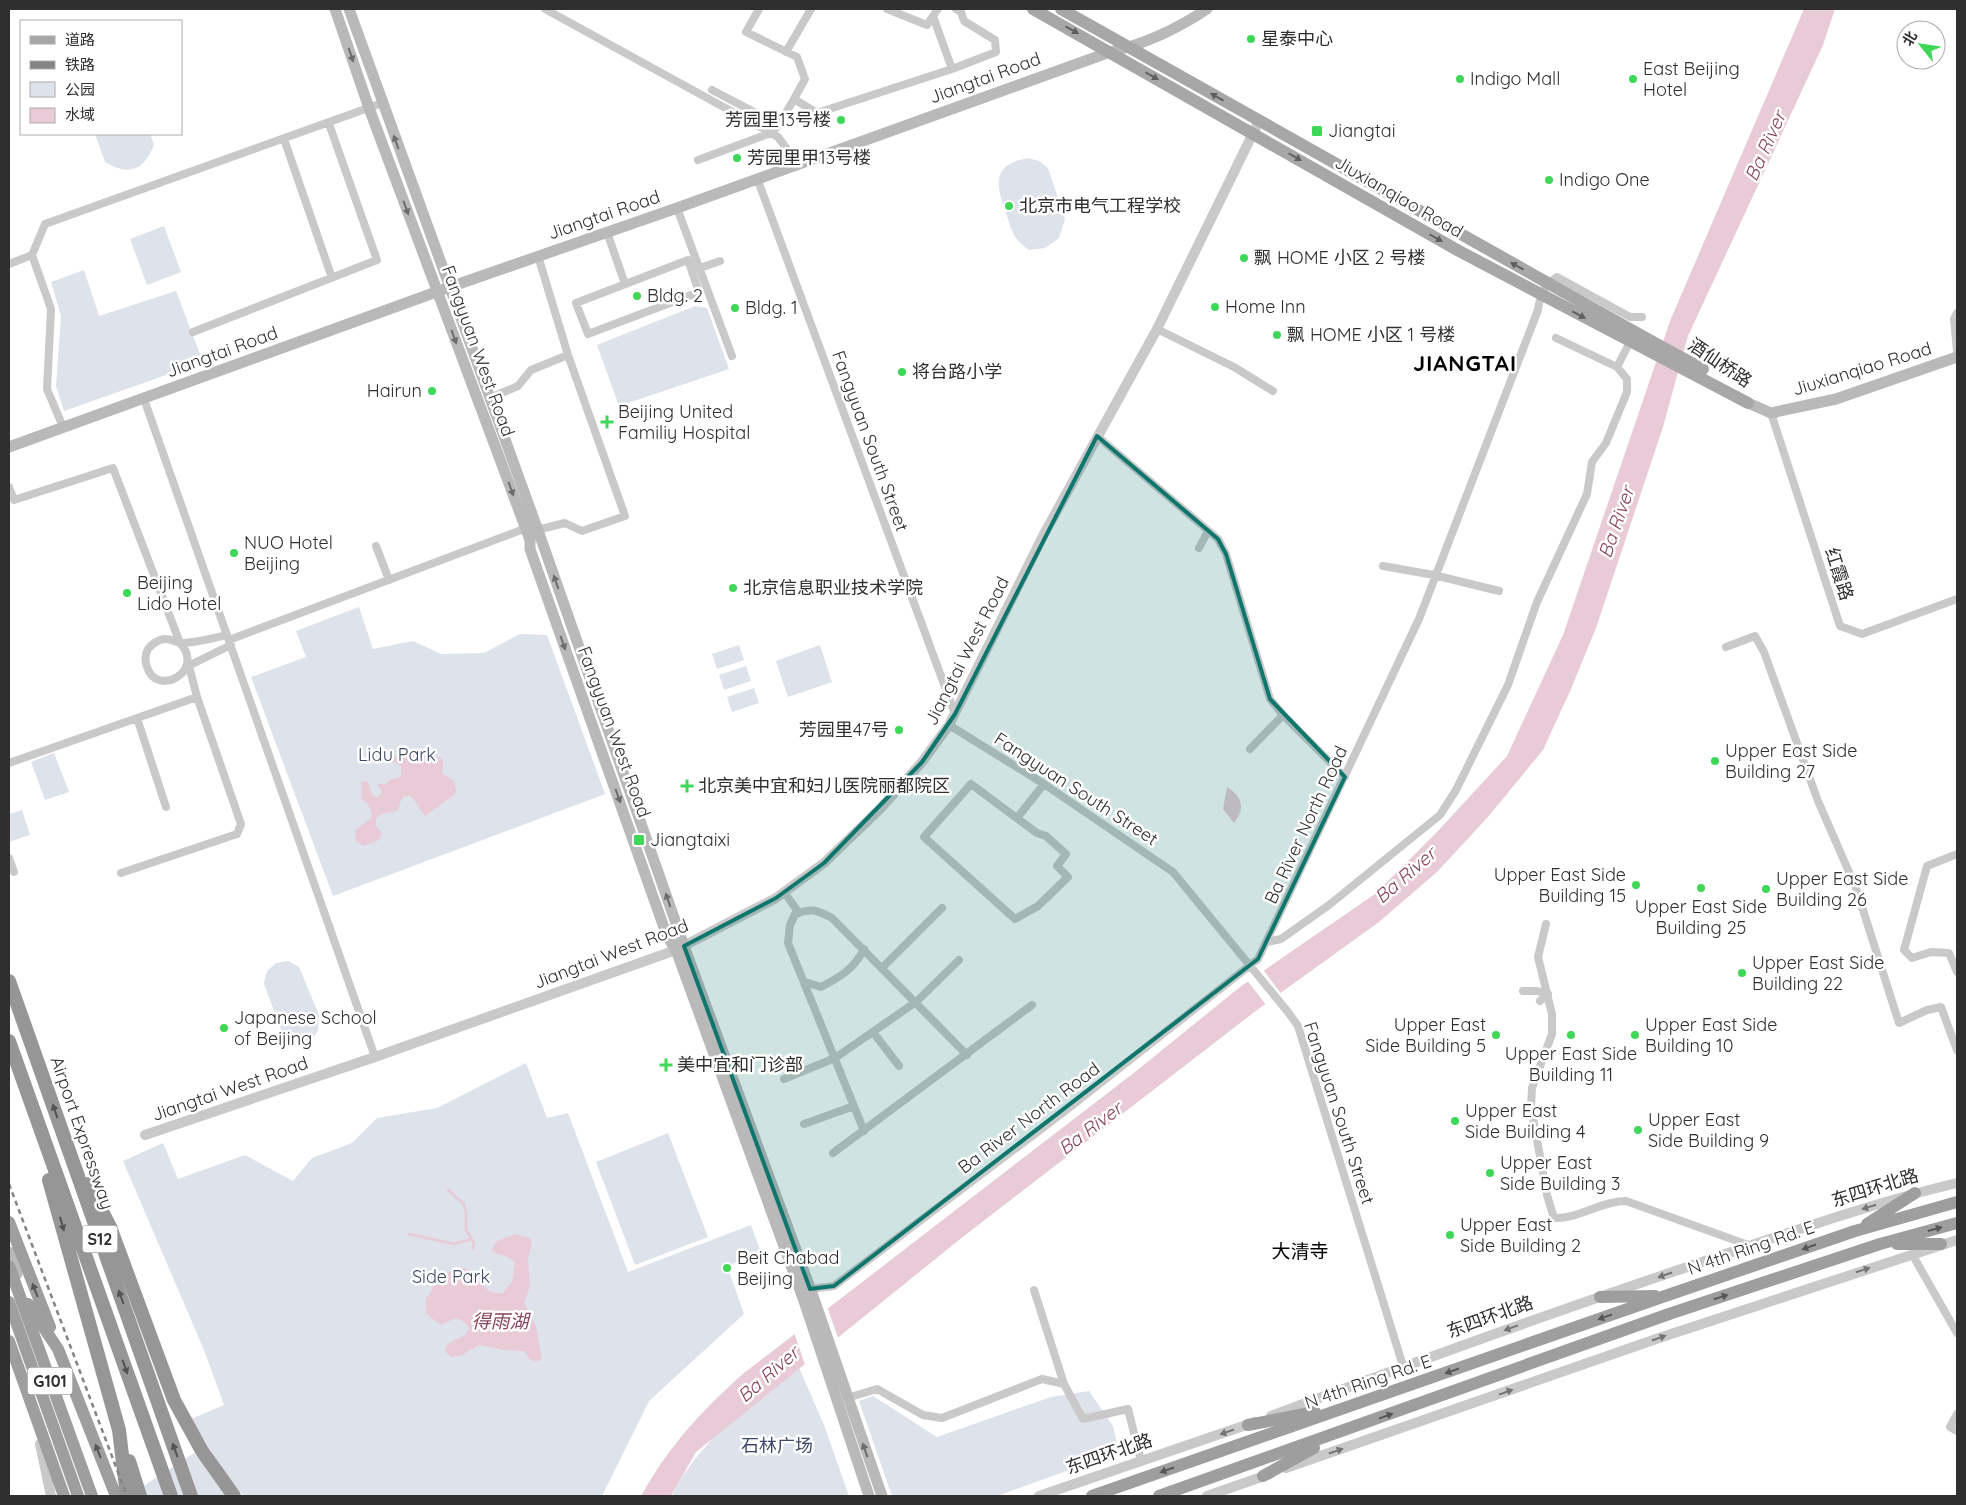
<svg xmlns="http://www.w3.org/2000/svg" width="1966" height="1505" viewBox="0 0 1966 1505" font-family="Quicksand,'Noto Sans SC',sans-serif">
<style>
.green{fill:#dde2eb}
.water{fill:#e9cbd7}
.pier{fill:#fff}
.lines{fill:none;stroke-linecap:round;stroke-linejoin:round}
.stream{stroke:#e9cbd7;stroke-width:2.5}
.minor{stroke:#c9c9c9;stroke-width:8}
.tertiary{stroke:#c9c9c9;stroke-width:10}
.secondary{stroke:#b9b9b9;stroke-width:11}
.primary{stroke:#a7a7a7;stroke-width:12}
.trunk{stroke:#9e9e9e;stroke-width:12}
.motorway{stroke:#969696;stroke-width:14}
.rail{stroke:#848484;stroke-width:2.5;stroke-dasharray:5 4;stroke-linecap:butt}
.primary-bridge{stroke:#a7a7a7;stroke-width:12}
.oneway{fill:#5f5f5f}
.oneway2{fill:#6d6d6d}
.oneway3{fill:#535353}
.oneway4{fill:#747474}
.oneway5{fill:#565656}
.marked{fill:#0f766e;fill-opacity:0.2;stroke:#0f766e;stroke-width:4;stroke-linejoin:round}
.poi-dot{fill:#3fd757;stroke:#fff;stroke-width:2}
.labels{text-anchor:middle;stroke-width:5;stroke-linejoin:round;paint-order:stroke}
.shield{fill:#fff;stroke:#6d6d6d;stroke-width:1}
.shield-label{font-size:16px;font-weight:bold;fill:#2f2f2f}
.poi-label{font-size:18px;fill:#2f2f2f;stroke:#fff;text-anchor:start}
.street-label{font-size:18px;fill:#2f2f2f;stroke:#fff}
.park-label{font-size:18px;fill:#3f4967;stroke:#fff}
.water-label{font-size:19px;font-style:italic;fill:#8a435e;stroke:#fff}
.neighbourhood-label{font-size:19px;fill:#000;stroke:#fff}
.district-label{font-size:22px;font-weight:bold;letter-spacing:1px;fill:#000;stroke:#fff}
</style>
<rect width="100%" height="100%" fill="#fff"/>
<path class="green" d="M95,134h55l4,11c-10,26 -25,31 -49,17z
M1028,158l11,3 9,7 17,51 -6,19 -14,10 -16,2c-18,-13 -17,-20 -24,-40 -10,-28 -12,-45 23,-52z
M164,226l17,46 -34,13 -17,-46z
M84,270l15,46 77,-25 27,71 -139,49 -8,-25 5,-70 -10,-34z
M695,306l12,2 22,61 -110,37 -22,-61z
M359,607l14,42 40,-8 28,13 43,-1 36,-19 27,1 58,159 -272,102 -82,-219 55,-20 -10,-26z
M739,645l5,15 -27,9 -5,-15z
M820,645l12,37 -44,15 -12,-36z
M746,666l5,15 -27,9 -5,-15z
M754,688l5,15 -27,9 -5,-15z
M54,753l15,39 -24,8 -14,-38z
M22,810l8,25 -21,7v-28z
M288,961l11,6 20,48 -1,16 -6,8 -10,4 -10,-3 -10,-8 -18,-48 3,-13 9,-8z
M526,1063l21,55 21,-5 60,159 123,-47 10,28 -34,13 17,48 -95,87 -47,95h-357l-12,-10 -42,-67 33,-14 -20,-55 -81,-189 40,-18 15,36 67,-24 48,26 19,-23 40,-15 25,-25 60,-10z
M668,1133l40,104 -73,28 -39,-103z
M797,1363l27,62 25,71h-177c26,-54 80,-94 125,-133z
M1089,1391l24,35 6,26 -122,44h-105l-33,-95 14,-5 64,41 114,-40z
M194,1453l38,43h-104z"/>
<path class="water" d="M1804,9h31l-12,36 -135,291 -25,91 -67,201 -25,61 -28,61 -56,68 -50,54 -58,50 -122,88 -293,226 -268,216 -25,44h-30c28,-50 60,-85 103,-123l391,-301 105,-85 135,-93 62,-62 70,-76 56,-121 107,-314z
M432,750l1,4 10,6 -1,13 12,8 2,10 -2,4 -29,21 -14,-20h-6l-4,4 -3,10 -16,4 -6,5v7l6,8 -3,6 -15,6 -8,-4 -1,-11 15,-12 2,-5 -3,-9 -8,-7 1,-17 6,1 5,14 5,1 4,-5 -5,-8h9l4,-4 11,-3v-11l-11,-6v-4l16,-2 4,3 3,-3z
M1227,787c15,9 19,22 7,36l-11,-14z
M515,1234l15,4 2,4 -4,17 2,28 -6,16 12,23 6,33 -5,3 -7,-3 -6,-8 -20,-1 -25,-5 -19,11 -9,1 -6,-6c2,-12 13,-10 21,-17l3,-5c-3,-7 -7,-9 -14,-11l-14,7 -15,-11v-16l4,-4 7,-17c3,-3 9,-3 14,-6 28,-14 25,26 52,22l9,-11 3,-19 -5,-5 -17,-6 -1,-3 5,-8z"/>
<path class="pier" d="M1262,968l20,27 -15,11 -21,-27z
M827,1306l12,35 -33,27 -12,-36z"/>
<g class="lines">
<path class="stream" d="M448,1190l15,13 3,9v18l8,13 -1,6
M409,1234l45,10 17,-5"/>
<path class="minor" d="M545,9l233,128 20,27
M759,9l-13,23 51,25 8,22 -11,20
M887,9l40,16 6,-9
M938,9l-5,7 19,53
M786,52l25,-43
M712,90l67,35
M284,139l48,139
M698,160l73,-27 8,-8 15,-26 23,14 135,-44 44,-17 -1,-12 -31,-19 -3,-9 -5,-3
M757,178l198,536
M677,208l55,148
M607,232l18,52
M688,260l11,32 -111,42 -12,-31z
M9,264l23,-9
M700,268l20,-7
M1957,313l-3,6 3,32
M1157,329l77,38 39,24
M193,332l184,-72 -48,-136
M1617,367l13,-25
M490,398l28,-12 13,-16 37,-15
M144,399l231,658
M1771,413l69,213 22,8 95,-35
M63,427l-16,-38 4,-80 -19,-54 13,-31 337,-121
M1097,436l121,103 8,15 44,145 13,16 62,62
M9,487l5,13 99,-32 67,175c26,28 -23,55 -33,24 -2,-6 -2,-13 1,-18 4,-5 10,-9 16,-10 7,-1 12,4 18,4 15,0 31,-5 45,-8
M537,530l28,-7 17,8 43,-15 -57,-161 -30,-99
M376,546l13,34
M1199,548l9,-17
M1383,566l51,9 65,16
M229,640l300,-113
M1726,647l29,-11 9,16 54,149 38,87 43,135 28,-13 14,-3 16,43
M189,666l8,31
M186,667l45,-22
M137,718l29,89
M949,725l95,59 129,88 115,140 10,14 105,340
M1250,749l33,-34
M9,763l188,-66 44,127 -4,10 -116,39
M971,784l66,49 9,3 20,18 -9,12 11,11 -30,29 -23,13 -91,-82z
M1017,818l27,-34
M1957,854l-30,12 -23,84 8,8 19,-6 18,1 8,19
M9,858l5,14
M784,892l15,21
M1546,924l-8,33 14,57v20l-20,54 -1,19 16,88 7,23c25,1 47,-17 72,-17l125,45
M1267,942l14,-3 48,-34 111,-90 16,-25 52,-105 29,-83 50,-108 5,-32 14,-19 21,-51v-13l-10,-12 -61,-29
M882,968l60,-60
M805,982l16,5c19,-10 33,-18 43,-38
M1523,991h14l11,3
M1540,1001l8,-7
M873,1032l26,34
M784,1079l51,-21 81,-56 43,-42
M804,1124l50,-18
M864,1131l-76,-188 2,-18 5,-11c17,-6 22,-4 37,4l135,137
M833,1153l199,-148
M1912,1254l45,79
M810,1289l24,-3 231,-175 193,-152 161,-340 119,-309c2,-15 6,-24 19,-33l73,40h12
M1034,1290l30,94
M847,1398l30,-9 46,26 19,3 100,-39 22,5 19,35 45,-10 13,52
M1957,1414l-7,13 7,4"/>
<path class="tertiary" d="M145,1135l230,-78 301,-107 100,-52 48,-35 57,-55 41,-46 27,-37 95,-191 113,-205 102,-208
M1271,1416c144,-54 288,-106 434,-155 83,-28 167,-58 252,-78
M40,1444l11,52
M1286,1468l373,-130 298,-98
M1039,1496l216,-74
M1207,1496l63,-22"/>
<path class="secondary" d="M335,9l34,99 161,432v9l137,387 9,14 128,351 65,195
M349,9l191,527 144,410 129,350 69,200
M1748,403l23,10 65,-14 121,-42
M9,447l441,-160 227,-79 433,-156c35,-8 67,-23 97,-43
M9,1252l8,22"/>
<path class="primary" d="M1033,9l426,242 289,152
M1061,9l590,332"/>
<path class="trunk" d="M9,1222l41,105
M1867,1224l48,-31
M1897,1244h44
M9,1266l83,230
M1600,1297l55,-1
M9,1302l69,194
M28,1304l30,45 58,147
M9,1341l55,155
M1248,1425l67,-13
M1263,1476l51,-28
M1092,1496l573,-200 190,-65 102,-29
M1159,1496l510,-182 211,-70 77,-21"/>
<path class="motorway" d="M9,981l182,515
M9,1041l162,455
M49,1180l70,250 8,66
M88,1184l22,43 64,173 28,51 32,45
M129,1461l11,35"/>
<path class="rail" d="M9,1184l118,312"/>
<path class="primary-bridge" d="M1651,341l52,28"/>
</g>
<defs><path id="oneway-solid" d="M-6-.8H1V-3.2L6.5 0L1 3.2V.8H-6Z" transform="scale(1.25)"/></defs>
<g class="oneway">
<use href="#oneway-solid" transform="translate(1072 30) rotate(29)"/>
<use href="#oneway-solid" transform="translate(1152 76) rotate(30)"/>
<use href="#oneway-solid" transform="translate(1217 97) rotate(-151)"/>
<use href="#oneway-solid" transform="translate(1295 157) rotate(30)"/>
<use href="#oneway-solid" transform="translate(1436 238) rotate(30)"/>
<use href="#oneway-solid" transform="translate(1517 266) rotate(-151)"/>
<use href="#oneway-solid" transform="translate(1579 315) rotate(28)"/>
</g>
<g class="oneway2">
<use href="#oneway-solid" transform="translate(351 55) rotate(71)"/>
<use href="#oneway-solid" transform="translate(396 142) rotate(-110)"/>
<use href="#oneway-solid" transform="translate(406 208) rotate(70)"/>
<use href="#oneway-solid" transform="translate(454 337) rotate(70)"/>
<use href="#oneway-solid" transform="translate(511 489) rotate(70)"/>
<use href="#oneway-solid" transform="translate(556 582) rotate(-109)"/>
<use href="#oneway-solid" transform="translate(563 643) rotate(70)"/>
<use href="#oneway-solid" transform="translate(618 796) rotate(70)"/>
<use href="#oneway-solid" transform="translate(668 900) rotate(-109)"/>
<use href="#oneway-solid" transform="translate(865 1450) rotate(-109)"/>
</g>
<g class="oneway3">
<use href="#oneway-solid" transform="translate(55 1111) rotate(-109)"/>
<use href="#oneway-solid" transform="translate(62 1224) rotate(74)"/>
<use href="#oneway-solid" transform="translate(121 1297) rotate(-110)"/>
<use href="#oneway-solid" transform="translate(125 1367) rotate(70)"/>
<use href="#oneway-solid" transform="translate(175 1450) rotate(-110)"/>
</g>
<g class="oneway4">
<use href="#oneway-solid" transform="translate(1869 1207) rotate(162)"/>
<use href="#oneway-solid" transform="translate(1863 1270) rotate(-18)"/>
<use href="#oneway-solid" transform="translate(1665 1275) rotate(161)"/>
<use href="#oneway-solid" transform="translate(1511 1328) rotate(160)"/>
<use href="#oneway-solid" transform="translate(1659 1338) rotate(-19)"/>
<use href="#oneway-solid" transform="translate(1506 1392) rotate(-20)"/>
<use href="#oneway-solid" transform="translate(1227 1432) rotate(161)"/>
<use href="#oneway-solid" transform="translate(1336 1451) rotate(-19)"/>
</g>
<g class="oneway5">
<use href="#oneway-solid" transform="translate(1935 1229) rotate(-15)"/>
<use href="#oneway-solid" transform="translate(1809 1247) rotate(161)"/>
<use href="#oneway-solid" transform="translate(35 1290) rotate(-111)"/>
<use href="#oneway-solid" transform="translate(1721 1297) rotate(-18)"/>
<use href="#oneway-solid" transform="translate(1605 1317) rotate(161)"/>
<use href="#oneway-solid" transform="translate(1452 1371) rotate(161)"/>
<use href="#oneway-solid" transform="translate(1386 1416) rotate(-20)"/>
<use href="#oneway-solid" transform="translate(98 1451) rotate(-111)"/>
<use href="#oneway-solid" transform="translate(1167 1470) rotate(161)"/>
</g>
<path class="marked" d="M1097,436l121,103 8,15 44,145 75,78 -87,182 -424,327 -24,3 -126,-343 92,-48 48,-35 98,-101 33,-48z"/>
<g class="poi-dot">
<circle cx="1251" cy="39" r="5"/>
<circle cx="1460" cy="79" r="5"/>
<circle cx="1633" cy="79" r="5"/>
<circle cx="841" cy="120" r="5"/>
<rect x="1311" y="125" width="12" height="12" rx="2.5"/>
<circle cx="737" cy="158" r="5"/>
<circle cx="1549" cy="180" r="5"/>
<circle cx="1009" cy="206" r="5"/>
<circle cx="1244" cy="258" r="5"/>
<circle cx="637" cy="296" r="5"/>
<circle cx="1215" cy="307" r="5"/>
<circle cx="735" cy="308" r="5"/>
<circle cx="1277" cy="335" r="5"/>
<circle cx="902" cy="372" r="5"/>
<circle cx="432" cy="391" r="5"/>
<path d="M604.5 414.5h5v5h5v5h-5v5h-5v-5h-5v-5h5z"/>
<circle cx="234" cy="553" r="5"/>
<circle cx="733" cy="588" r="5"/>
<circle cx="127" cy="593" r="5"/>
<circle cx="899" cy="730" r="5"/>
<circle cx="1715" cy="761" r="5"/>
<path d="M684.5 778.5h5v5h5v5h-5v5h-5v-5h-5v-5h5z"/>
<rect x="633" y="834" width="12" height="12" rx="2.5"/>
<circle cx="1636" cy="885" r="5"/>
<circle cx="1701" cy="888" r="5"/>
<circle cx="1766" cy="889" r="5"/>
<circle cx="1742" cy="973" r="5"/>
<circle cx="224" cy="1028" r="5"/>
<circle cx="1496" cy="1035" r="5"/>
<circle cx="1571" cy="1035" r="5"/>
<circle cx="1635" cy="1035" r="5"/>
<path d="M663.5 1057.5h5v5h5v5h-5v5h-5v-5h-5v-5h5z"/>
<circle cx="1455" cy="1121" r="5"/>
<circle cx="1638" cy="1130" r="5"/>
<circle cx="1490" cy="1173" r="5"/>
<circle cx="1450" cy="1235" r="5"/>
<circle cx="727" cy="1268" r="5"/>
</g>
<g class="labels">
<g class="shield">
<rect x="82.5" y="1225.5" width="35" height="27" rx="4"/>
<rect x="27.5" y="1367.5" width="45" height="27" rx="4"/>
</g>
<g class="shield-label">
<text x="100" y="1245">S12</text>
<text x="50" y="1387">G101</text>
</g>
<g class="poi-label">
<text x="1261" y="45">星泰中心</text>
<text x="1643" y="75">East Beijing<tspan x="1643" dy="21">Hotel</tspan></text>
<text x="1470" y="85">Indigo Mall</text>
<text x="831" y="126" text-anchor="end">芳园里13号楼</text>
<text x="1328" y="137">Jiangtai</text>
<text x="747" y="164">芳园里甲13号楼</text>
<text x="1559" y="186">Indigo One</text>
<text x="1019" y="212">北京市电气工程学校</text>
<text x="1254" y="264">飘 HOME 小区 2 号楼</text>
<text x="647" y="302">Bldg. 2</text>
<text x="1225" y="313">Home Inn</text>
<text x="745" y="314">Bldg. 1</text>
<text x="1287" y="341">飘 HOME 小区 1 号楼</text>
<text x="912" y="378">将台路小学</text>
<text x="422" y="397" text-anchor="end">Hairun</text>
<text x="618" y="418">Beijing United<tspan x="618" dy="21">Familiy Hospital</tspan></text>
<text x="244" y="549">NUO Hotel<tspan x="244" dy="21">Beijing</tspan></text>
<text x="137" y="589">Beijing<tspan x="137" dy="21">Lido Hotel</tspan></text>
<text x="743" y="594">北京信息职业技术学院</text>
<text x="889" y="736" text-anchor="end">芳园里47号</text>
<text x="1725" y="757">Upper East Side<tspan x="1725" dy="21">Building 27</tspan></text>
<text x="698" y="792">北京美中宜和妇儿医院丽都院区</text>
<text x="650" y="846">Jiangtaixi</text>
<text x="1626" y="881" text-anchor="end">Upper East Side<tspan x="1626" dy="21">Building 15</tspan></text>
<text x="1776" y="885">Upper East Side<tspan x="1776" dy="21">Building 26</tspan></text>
<text x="1701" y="913" text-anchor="middle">Upper East Side<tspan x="1701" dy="21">Building 25</tspan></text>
<text x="1752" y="969">Upper East Side<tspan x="1752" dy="21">Building 22</tspan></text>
<text x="234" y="1024">Japanese School<tspan x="234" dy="21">of Beijing</tspan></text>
<text x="1486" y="1031" text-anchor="end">Upper East<tspan x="1486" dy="21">Side Building 5</tspan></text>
<text x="1645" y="1031">Upper East Side<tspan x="1645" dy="21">Building 10</tspan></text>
<text x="1571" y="1060" text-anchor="middle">Upper East Side<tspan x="1571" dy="21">Building 11</tspan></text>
<text x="677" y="1071">美中宜和门诊部</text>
<text x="1465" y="1117">Upper East<tspan x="1465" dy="21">Side Building 4</tspan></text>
<text x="1648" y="1126">Upper East<tspan x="1648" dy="21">Side Building 9</tspan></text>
<text x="1500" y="1169">Upper East<tspan x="1500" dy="21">Side Building 3</tspan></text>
<text x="1460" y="1231">Upper East<tspan x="1460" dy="21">Side Building 2</tspan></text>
<text x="737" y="1264">Beit Chabad<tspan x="737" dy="21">Beijing</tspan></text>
</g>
<g class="street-label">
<text transform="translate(985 78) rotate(-20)" y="6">Jiangtai Road</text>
<text transform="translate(1399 197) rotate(30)" y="6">Jiuxianqiao Road</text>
<text transform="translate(604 215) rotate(-19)" y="6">Jiangtai Road</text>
<text transform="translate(478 351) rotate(70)" y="6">Fangyuan West Road</text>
<text transform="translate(222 352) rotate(-20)" y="6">Jiangtai Road</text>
<text transform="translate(1720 363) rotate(34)" y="6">酒仙桥路</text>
<text transform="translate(1862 369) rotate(-17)" y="6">Jiuxianqiao Road</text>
<text transform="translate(870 441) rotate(70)" y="6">Fangyuan South Street</text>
<text transform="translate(1839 574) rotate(72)" y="6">红霞路</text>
<text transform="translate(967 651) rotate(-63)" y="6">Jiangtai West Road</text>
<text transform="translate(614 732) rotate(70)" y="6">Fangyuan West Road</text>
<text transform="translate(1076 789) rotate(33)" y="6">Fangyuan South Street</text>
<text transform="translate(1306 825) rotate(-65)" y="6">Ba River North Road</text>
<text transform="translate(611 954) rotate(-21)" y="6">Jiangtai West Road</text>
<text transform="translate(230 1089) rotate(-19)" y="6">Jiangtai West Road</text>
<text transform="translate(1339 1113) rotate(72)" y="6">Fangyuan South Street</text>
<text transform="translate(1029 1118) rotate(-37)" y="6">Ba River North Road</text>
<text transform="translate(82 1133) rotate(71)" y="6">Airport Expressway</text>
<text transform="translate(1875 1188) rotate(-17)" y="6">东四环北路</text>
<text transform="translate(1751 1248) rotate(-19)" y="6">N 4th Ring Rd. E</text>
<text transform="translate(1490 1317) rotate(-20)" y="6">东四环北路</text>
<text transform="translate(1368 1382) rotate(-19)" y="6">N 4th Ring Rd. E</text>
<text transform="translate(1109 1454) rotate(-19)" y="6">东四环北路</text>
</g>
<g class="park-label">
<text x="397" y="761">Lidu Park</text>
<text x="451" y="1283">Side Park</text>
<text x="777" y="1452">石林广场</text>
</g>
<g class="water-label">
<text transform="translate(1765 146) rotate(-66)" y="7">Ba River</text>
<text transform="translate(1616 522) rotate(-71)" y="7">Ba River</text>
<text transform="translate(1405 875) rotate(-41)" y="7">Ba River</text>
<text transform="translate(1090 1128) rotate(-37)" y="7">Ba River</text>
<text x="500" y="1328">得雨湖</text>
<text transform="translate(768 1374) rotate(-41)" y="7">Ba River</text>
</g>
<g class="neighbourhood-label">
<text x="1300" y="1258">大清寺</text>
</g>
<g class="district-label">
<text x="1465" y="371">JIANGTAI</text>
</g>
</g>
<rect width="1966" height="1505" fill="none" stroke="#2f2f2f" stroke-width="20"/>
<rect x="20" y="20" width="162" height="115" fill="#ffffff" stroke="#acacac"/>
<rect x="30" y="36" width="25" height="8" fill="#a7a7a7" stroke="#acacac"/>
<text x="65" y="45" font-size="15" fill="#2f2f2f">道路</text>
<rect x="30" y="61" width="25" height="8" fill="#848484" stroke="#acacac"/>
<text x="65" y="70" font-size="15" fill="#2f2f2f">铁路</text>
<rect x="30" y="82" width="25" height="15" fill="#dde2eb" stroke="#acacac"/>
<text x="65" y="95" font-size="15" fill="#2f2f2f">公园</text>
<rect x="30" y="108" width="25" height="15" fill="#e9cbd7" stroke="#acacac"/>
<text x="65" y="120" font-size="15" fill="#2f2f2f">水域</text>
<g transform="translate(1921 45) rotate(300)"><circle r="24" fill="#ffffff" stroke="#acacac"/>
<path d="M0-4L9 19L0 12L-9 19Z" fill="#3fd757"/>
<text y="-8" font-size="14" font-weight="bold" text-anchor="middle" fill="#2f2f2f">北</text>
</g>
</svg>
